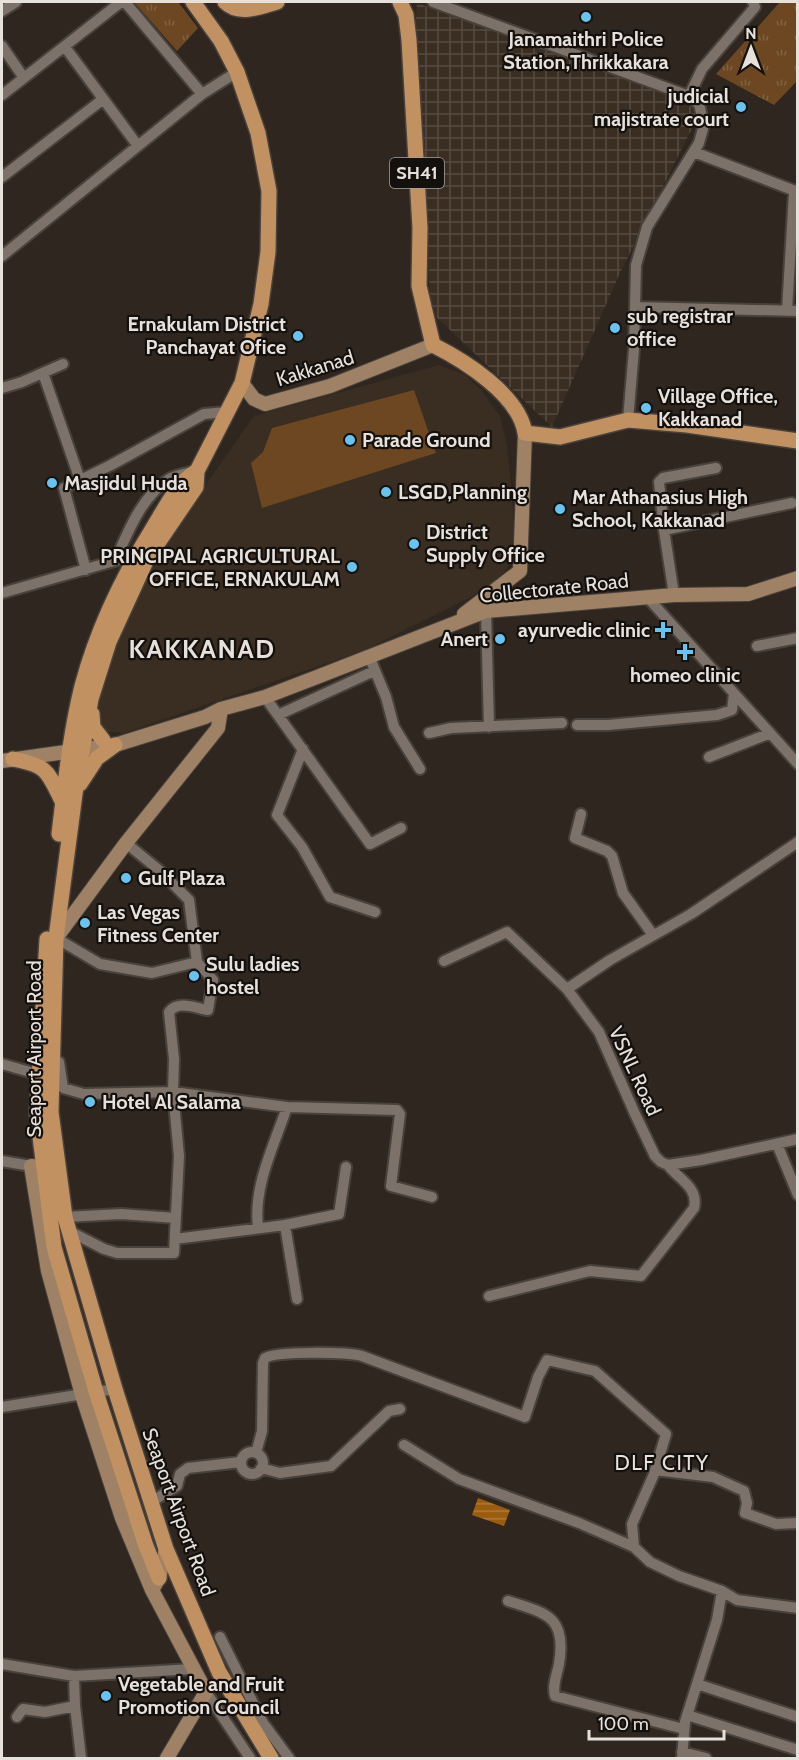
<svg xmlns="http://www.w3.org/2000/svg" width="799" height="1760" viewBox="0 0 799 1760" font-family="Cabin,sans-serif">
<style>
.built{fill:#3a2d21}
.industrial{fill:url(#industrial-grid)}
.green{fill:#6c4722}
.park{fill:url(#park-tufts)}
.water{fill:url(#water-rules)}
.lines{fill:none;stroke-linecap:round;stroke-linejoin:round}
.street-casing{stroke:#49423c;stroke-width:14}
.secondary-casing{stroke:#49423c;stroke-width:16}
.primary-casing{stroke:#49423c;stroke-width:18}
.street{stroke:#7c7269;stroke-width:10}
.secondary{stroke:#9f8265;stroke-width:14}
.primary{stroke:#c29161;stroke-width:15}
.poi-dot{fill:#67c4f0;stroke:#14100d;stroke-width:2}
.labels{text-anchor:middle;stroke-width:4.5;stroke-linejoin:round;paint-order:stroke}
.shield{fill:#14100d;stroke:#a8a29e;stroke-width:1.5}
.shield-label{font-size:18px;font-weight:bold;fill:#e7e1dc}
.poi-label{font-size:20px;font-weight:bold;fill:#e7e1dc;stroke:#14100d;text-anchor:start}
.street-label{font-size:20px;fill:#e7e1dc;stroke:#14100d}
.neighbourhood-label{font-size:21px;letter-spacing:1.5px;fill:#e7e1dc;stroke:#14100d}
.district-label{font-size:26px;font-weight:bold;letter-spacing:1.5px;fill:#e7e1dc;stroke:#14100d}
</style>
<defs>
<pattern id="industrial-grid" width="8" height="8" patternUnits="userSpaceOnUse" patternTransform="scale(1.5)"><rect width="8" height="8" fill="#3a2d21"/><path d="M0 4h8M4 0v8" fill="none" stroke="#564b41"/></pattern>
<pattern id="park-tufts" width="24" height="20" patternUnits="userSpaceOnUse" patternTransform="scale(1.5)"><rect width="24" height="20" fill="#6c4722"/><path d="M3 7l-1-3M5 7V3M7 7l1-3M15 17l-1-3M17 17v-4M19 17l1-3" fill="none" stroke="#816142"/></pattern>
<pattern id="water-rules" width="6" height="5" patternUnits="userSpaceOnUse" patternTransform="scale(1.5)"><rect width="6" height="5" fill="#9b5c0d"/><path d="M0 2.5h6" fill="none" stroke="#ae7b3b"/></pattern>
</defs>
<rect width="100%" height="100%" fill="#2f271f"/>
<path class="built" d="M439,365l26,10 17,16 18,25 7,29 8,85 -3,30 -11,17 -32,21 -104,52 -241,83 -24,-2 -5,-17 27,-89 26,-49 53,-85 53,-75z"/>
<path class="industrial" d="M417,3l244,87 39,22 -81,163 -67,152 -121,-115 -15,-292z"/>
<path class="green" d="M414,390l22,63 -174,55 -11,-45 12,-11 9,-24z"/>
<path class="park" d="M134,2h44l20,26 -21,23z
M780,2h17v79l-23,24 -58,-31z"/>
<path class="water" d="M478,1498l32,12 -6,16 -32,-11z"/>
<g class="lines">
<defs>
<path id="street" d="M125,2l77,92
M433,2l256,94 10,8 5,21 -5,18 -52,84 -11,38 -2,84 -6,71
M2,11l14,-9
M2,46l22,32
M65,47l73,99
M2,95l119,-93
M689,96l13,-27 53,-62 -2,-5
M694,152l104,40
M2,177l100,-77
M2,256l200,-162 35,-22
M635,307l163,4
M787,311l7,-119
M43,373l37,107
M2,388l20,-6 41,-18
M664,530l-5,-48 4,-4 53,-10
M115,561c13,-29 26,-64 54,-82 6,-4 15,-5 22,-7
M86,570l-22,-82 47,-23 93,-51 23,-2
M2,593l133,-38
M674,595l-10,-65 128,-27
M648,598l150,166
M486,611l3,116
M757,646l41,-8
M369,656l17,41 8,30 26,42
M265,697l105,147 31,-16
M278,715l96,-44
M577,725h31l109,-10 15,-5 2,-16
M429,733l22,-5 111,-5
M303,749l-26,66 25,32 28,50 45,15
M709,757l59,-23
M581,814l-6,24 32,13 5,5 11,37 30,42
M798,842l-107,72 -81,46 -43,29 32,43 36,82 20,42 6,6 7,3 33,-5 97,-21
M126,843l33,27 30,30 8,62 16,18 -5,30c-13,-2 -30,-10 -39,2l5,47 -1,33 114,15 110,3 3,4 -9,72 41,11
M56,938l44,26 52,9 45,-11
M444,961l63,-29 60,57
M59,1062l4,26 21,6 89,-2 6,64 -5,97h-57l-13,-4 -35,-18
M2,1064l42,12
M777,1144l21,51
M2,1161l29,5
M65,1217l56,-3 55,4
M285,1225l12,74
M258,1228c-5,-42 16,-82 29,-121
M175,1239l110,-14 54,-11 7,-47
M489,1296l101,-25 51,5 53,-68c5,-21 -16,-29 -26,-43
M2,1407l113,-18
M404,1445l55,34 120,44 55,24 16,15 29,14 43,15 15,9 61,8
M241 1463a11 11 0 1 1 22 0a11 11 0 1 1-22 0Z
M256,1453l6,-22 1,-68 2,-5c12,-7 81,-6 97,-2l163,61 13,-40 9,-17 48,11 71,63 -12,40 -22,50 2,23
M261,1468l19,5 51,-7 58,-55 11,-2
M655,1470l58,7 31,14 3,12 -2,10 31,11 22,-1
M151,1502l26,-16 3,-12 8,-6 53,-6
M508,1601c38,12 59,15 51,63 -2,11 -7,21 -4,32l129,33
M220,1637l43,86 26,35
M2,1664l72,12 119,-7
M697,1684l101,33
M206,1692l44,66
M75,1706l6,52
M687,1715l111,35
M17,1717l6,-8 22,3 30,-6 -1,-30
M682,1752l24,6
M682,1758l3,-36 32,-102 5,-29"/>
<path id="secondary" d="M242,383l12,16 11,5 65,-18 103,-41
M464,614l56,-43 5,-138
M2,761l113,-16 90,-28 16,-8 44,-12 52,-20 169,-66 188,-16 74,-1 50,-16
M56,938l70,-95 92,-115 3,-19
M42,1167l-11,-1 17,105 34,124 40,123 30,72
M166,1549l-7,29 -7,12 54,102 -39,66"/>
<path id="primary" d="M193,2l28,39 16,31 21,61 11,58 -1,61 -7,52 -19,79 -45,88 -1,16 -49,72 -38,83 -18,57 -16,95 -19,144 -5,174 14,105 50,172 51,160 53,123 52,86
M225,2c14,14 34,5 52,0
M400,2l6,13 3,25 11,188 -1,58 14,59c32,16 86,50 92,88l35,4 68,-17 59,5 111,16
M92,714l1,13 10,13
M13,759c36,7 34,12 50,44
M80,784l17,-26 18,-13
M59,834c6,-49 11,-100 23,-148 15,-56 41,-110 71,-158 13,-21 23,-44 44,-57
M47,939l-10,174 17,134 42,145 50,154 13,32"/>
</defs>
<use href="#street" class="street-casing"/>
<use href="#secondary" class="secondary-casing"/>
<use href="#primary" class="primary-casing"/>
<use href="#street" class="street"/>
<use href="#secondary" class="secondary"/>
<use href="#primary" class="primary"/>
</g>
<g class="poi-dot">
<circle cx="586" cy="17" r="6"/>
<circle cx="741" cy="107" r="6"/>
<circle cx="615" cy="328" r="6"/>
<circle cx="298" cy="336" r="6"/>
<circle cx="646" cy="408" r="6"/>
<circle cx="350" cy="440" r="6"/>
<circle cx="52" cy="483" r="6"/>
<circle cx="386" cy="492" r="6"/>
<circle cx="560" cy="509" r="6"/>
<circle cx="414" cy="544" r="6"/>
<circle cx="352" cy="567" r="6"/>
<path d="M660 621h6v6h6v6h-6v6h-6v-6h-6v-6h6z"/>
<circle cx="500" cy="639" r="6"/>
<path d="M682 643h6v6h6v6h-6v6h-6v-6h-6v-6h6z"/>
<circle cx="126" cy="878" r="6"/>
<circle cx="85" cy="923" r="6"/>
<circle cx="194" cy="976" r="6"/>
<circle cx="90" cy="1102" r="6"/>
<circle cx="106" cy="1696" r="6"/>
</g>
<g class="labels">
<rect class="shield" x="390" y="158" width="54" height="30" rx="4.5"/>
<g class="shield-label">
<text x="417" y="179">SH41</text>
</g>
<g class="poi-label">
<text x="586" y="46" text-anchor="middle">Janamaithri Police<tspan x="586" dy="23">Station,Thrikkakara</tspan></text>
<text x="729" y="103" text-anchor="end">judicial<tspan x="729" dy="23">majistrate court</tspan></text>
<text x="627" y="323">sub registrar<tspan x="627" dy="23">office</tspan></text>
<text x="286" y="331" text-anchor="end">Ernakulam District<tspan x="286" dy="23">Panchayat Ofice</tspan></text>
<text x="658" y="403">Village Office,<tspan x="658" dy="23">Kakkanad</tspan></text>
<text x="362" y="447">Parade Ground</text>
<text x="64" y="490">Masjidul Huda</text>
<text x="398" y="499">LSGD,Planning</text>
<text x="572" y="504">Mar Athanasius High<tspan x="572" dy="23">School, Kakkanad</tspan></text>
<text x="426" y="539">District<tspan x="426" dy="23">Supply Office</tspan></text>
<text x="340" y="563" text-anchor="end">PRINCIPAL AGRICULTURAL<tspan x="340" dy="23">OFFICE, ERNAKULAM</tspan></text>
<text x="650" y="637" text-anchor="end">ayurvedic clinic</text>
<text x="488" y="646" text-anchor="end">Anert</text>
<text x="685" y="682" text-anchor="middle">homeo clinic</text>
<text x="138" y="885">Gulf Plaza</text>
<text x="97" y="919">Las Vegas<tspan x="97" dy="23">Fitness Center</tspan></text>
<text x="206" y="971">Sulu ladies<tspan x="206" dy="23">hostel</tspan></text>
<text x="102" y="1109">Hotel Al Salama</text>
<text x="118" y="1691">Vegetable and Fruit<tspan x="118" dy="23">Promotion Council</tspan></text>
</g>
<g class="street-label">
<text transform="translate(315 368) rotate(-17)" y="7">Kakkanad</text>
<text transform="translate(554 588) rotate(-6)" y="7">Collectorate Road</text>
<text transform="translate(34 1049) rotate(-90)" y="7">Seaport Airport Road</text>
<text transform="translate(635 1071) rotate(65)" y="7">VSNL Road</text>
<text transform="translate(179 1512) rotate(70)" y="7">Seaport Airport Road</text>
</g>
<g class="neighbourhood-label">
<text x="662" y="1470">DLF CITY</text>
</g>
<g class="district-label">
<text x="202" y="658">KAKKANAD</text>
</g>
</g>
<rect width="799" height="1760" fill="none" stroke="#e7e1dc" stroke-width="6"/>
<g transform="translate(751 48)" stroke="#14100d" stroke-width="4.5" paint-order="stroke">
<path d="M0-4.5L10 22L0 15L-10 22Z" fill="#e7e1dc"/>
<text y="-9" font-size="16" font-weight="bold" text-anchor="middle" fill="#e7e1dc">N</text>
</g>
<path d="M589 1730v9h135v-9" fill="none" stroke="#e7e1dc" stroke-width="3"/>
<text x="598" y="1730" font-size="18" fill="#e7e1dc" stroke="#14100d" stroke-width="4.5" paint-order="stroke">100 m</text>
</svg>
